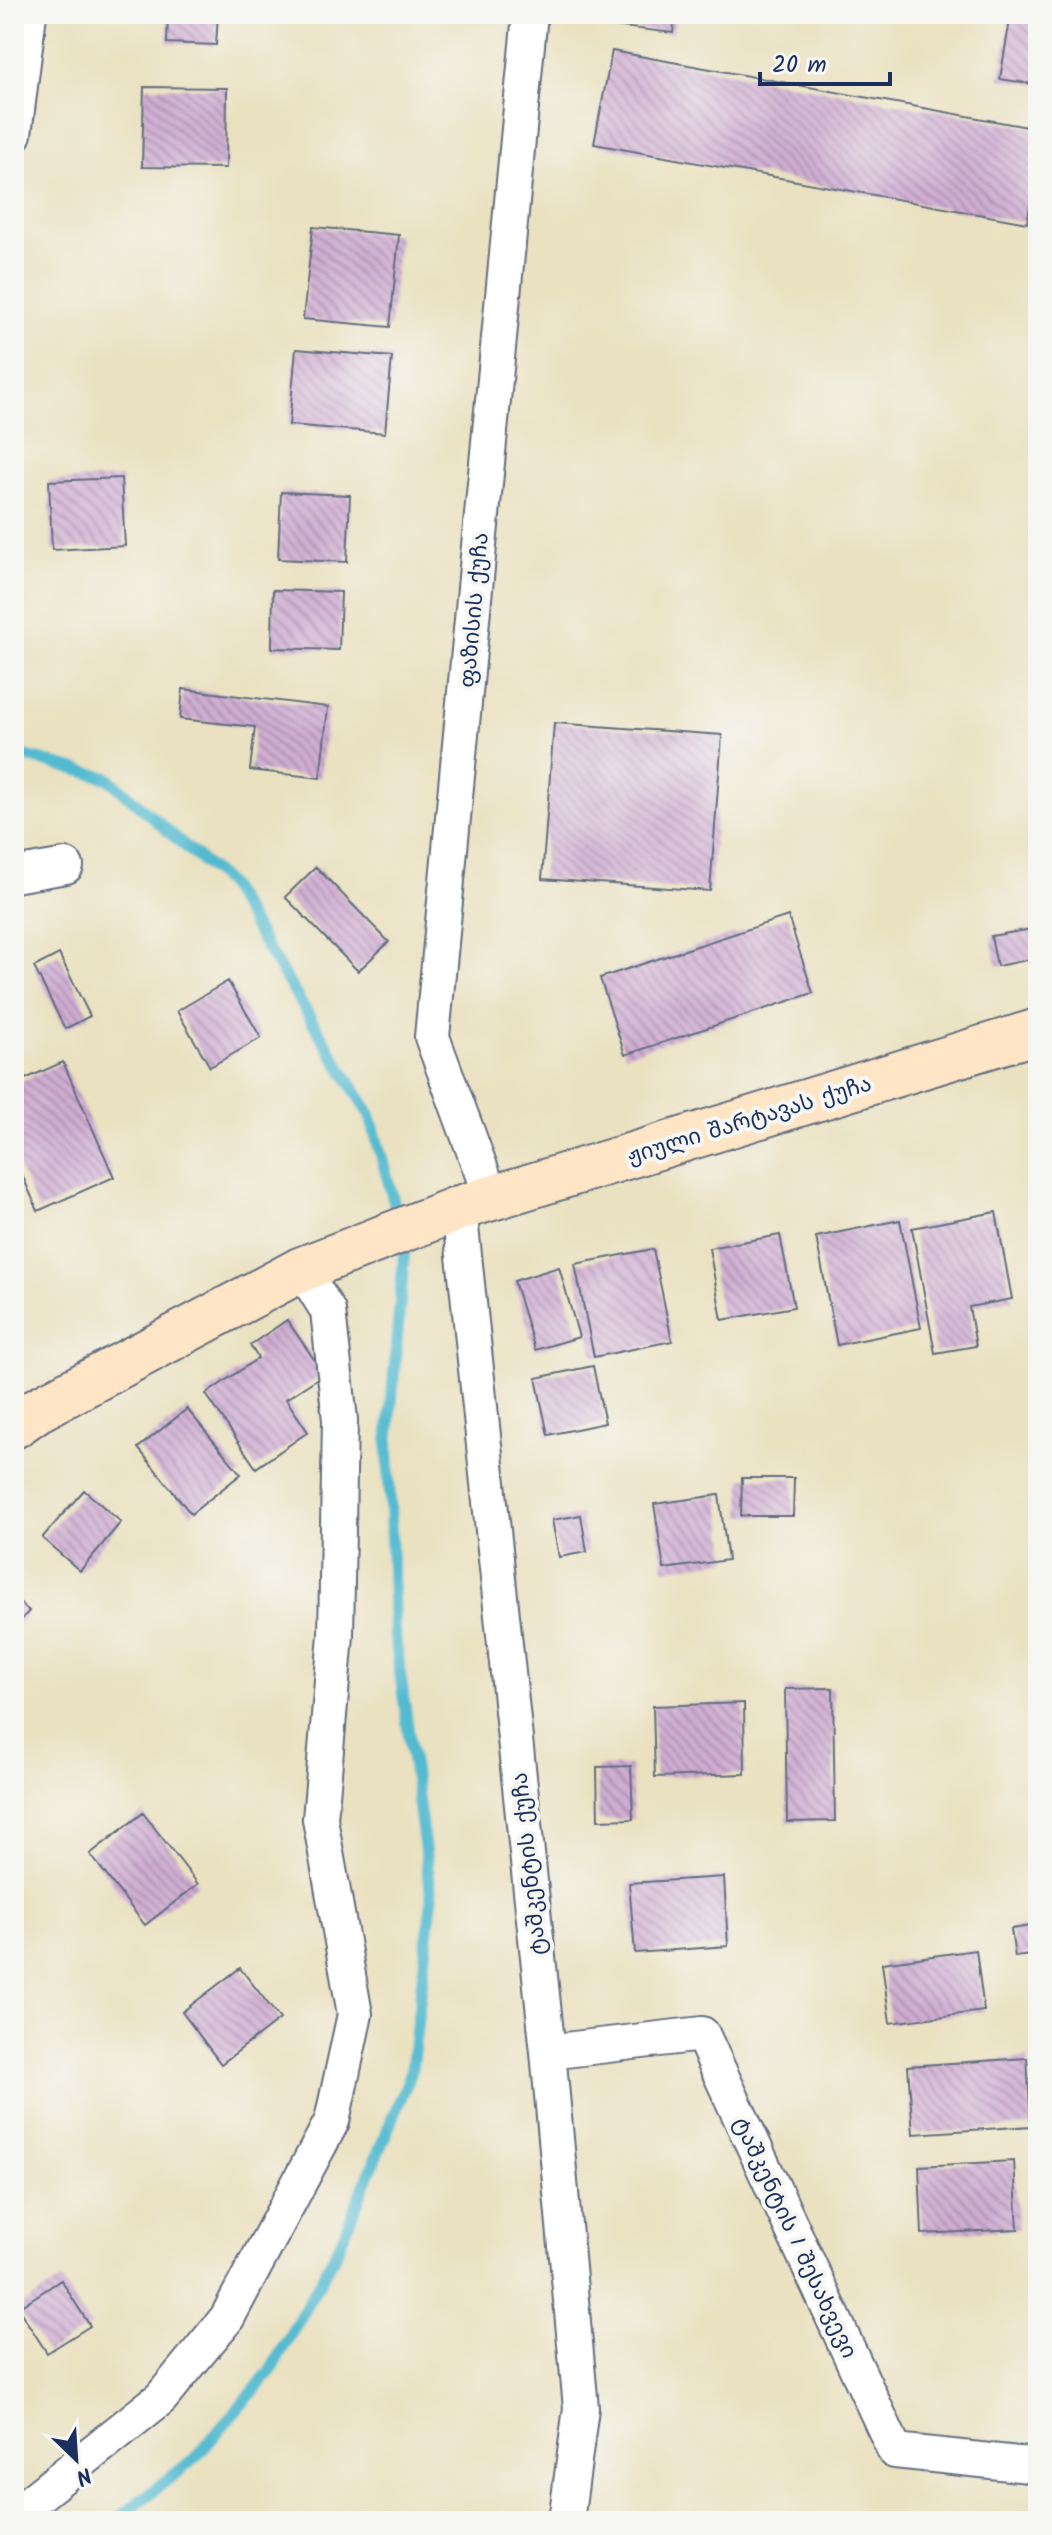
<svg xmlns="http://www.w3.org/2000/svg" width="1052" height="2535" viewBox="0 0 1052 2535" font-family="Kalam,'Noto Sans Georgian',sans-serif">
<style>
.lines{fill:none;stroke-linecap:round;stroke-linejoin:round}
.stream{stroke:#52bad0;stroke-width:12}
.building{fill:url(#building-back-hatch)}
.street-casing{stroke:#636d80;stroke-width:38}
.secondary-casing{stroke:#636d80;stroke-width:48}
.street{stroke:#fff;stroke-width:34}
.secondary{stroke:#fde5c5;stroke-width:44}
.labels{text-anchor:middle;stroke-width:8;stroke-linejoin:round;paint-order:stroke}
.street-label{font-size:22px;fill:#1b2f5e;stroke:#f6f6f2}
</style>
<defs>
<pattern id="building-back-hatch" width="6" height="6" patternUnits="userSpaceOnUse" patternTransform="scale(2)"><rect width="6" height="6" fill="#cfadd2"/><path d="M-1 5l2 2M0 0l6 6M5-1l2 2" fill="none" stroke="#a78dae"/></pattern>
</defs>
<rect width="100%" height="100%" fill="#f6f6f2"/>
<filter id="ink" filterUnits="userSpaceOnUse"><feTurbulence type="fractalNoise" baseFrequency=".0125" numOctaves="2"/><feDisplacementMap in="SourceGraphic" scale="16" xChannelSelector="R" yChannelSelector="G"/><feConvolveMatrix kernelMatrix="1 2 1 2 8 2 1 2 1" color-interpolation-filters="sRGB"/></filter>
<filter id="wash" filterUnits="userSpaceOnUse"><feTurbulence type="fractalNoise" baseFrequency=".006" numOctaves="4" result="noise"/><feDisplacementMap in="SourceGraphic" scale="32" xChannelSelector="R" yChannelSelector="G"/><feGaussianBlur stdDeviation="1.8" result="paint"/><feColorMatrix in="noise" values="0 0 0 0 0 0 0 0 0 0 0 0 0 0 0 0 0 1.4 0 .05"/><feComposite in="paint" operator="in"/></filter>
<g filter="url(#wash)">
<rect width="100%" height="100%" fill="#eae1c0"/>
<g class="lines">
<path class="stream" d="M14,753l94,25 119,105 143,232 35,127 -17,202 6,186 38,270 -21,173 -73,176 -69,124 -75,86 -79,62"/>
</g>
<g id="blocks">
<path class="building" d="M168,14h50l-2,31 -49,-2z
M615,14h60l-2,19 -60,-7z
M1011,14h27v71l-38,-6z
M612,51l426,78v35l-11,59 -433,-79z
M144,87l83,1 -1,80 -84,-1z
M313,227l86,8 -9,92 -87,-8z
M296,349l96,8 -7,76 -96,-8z
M121,478l4,68 -73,4 -3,-69z
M281,492l69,3 -3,67 -69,-3z
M273,590l68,2 -2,58 -67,-2z
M183,689l145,18 -8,71 -70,-8 5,-43 -75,-8z
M554,723l168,12 -12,156 -168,-12z
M316,867l73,75 -31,29 -73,-74z
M788,916l25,77 -188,62 -25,-77z
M1038,928v30l-41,8 -6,-30z
M59,954l31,62 -25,13 -31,-62z
M228,981l33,57 -51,29 -33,-56z
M63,1062l51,115 -76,34 -24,-54v-73z
M996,1212l16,87 -43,8 7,39 -41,7 -23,-125z
M900,1220l21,108 -84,17 -21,-108z
M780,1235l14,72 -72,13 -13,-72z
M653,1249l19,92 -78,16 -19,-93z
M559,1267l20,70 -44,13 -21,-69z
M287,1320l37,54 -38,25 22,33 -52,36 -50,-74 52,-36 -8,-13z
M593,1366l12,57 -57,12 -12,-57z
M187,1409l54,65 -50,40 -53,-66z
M742,1478h52l-1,38h-52z
M84,1490l37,32 -41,49 -38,-33z
M719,1495l9,65 -64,9 -10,-65z
M581,1515l6,37 -28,5 -7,-37z
M14,1598l15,13 -15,17z
M833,1688l2,133 -48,1 -2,-133z
M744,1703l1,71 -90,3 -2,-71z
M631,1766l2,53 -35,1 -1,-53z
M143,1813l55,71 -53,41 -55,-71z
M724,1877l4,69 -93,7 -6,-70z
M1038,1925v29l-23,3 -4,-28z
M976,1950l8,61 -94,12 -8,-60z
M240,1968l40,51 -59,45 -39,-52z
M1027,2058l4,68 -118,8 -5,-68z
M1014,2161l4,68 -96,5 -3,-68z
M61,2280l29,46 -43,27 -29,-45z"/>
</g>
</g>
<g filter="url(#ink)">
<use href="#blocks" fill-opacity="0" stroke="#636d80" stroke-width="2"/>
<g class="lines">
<defs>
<path id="street" d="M14,134l15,-120
M14,875l52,-9
M491,1197l-59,-160 98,-1023
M459,1208l89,844 33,356 -15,113
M548,2052l154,-18 193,417 143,15
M14,2515l147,-117 66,-80 105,-197 23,-107 -35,-195 16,-184 4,-215 -12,-109 -26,-42"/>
<path id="secondary" d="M14,1426l23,-16 265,-141 157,-61 579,-177"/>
</defs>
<use href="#street" class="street-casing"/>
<use href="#secondary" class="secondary-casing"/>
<use href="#street" class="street"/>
<use href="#secondary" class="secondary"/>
</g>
</g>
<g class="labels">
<g class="street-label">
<text transform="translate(473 610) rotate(-85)" y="8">ფაზისის ქუჩა</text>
<text transform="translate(749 1119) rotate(-17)" y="8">ჟიული შარტავას ქუჩა</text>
<text transform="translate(528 1864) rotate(-96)" y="8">ტაშკენტის ქუჩა</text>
<text transform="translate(796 2237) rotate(65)" y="8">ტაშკენტის I შესახვევი</text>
</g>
</g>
<rect width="1052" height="2535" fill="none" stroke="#f6f6f2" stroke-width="48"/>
<g transform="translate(76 2459) rotate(155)" stroke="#f6f6f2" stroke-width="6" paint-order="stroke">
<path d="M0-6L14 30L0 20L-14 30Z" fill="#1b2f5e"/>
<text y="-12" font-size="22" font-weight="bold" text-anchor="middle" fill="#1b2f5e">N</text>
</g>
<path d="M760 72v12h130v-12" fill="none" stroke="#1b2f5e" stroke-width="4"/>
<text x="772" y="72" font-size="24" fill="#1b2f5e" stroke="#f6f6f2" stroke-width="6" paint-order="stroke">20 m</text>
</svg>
